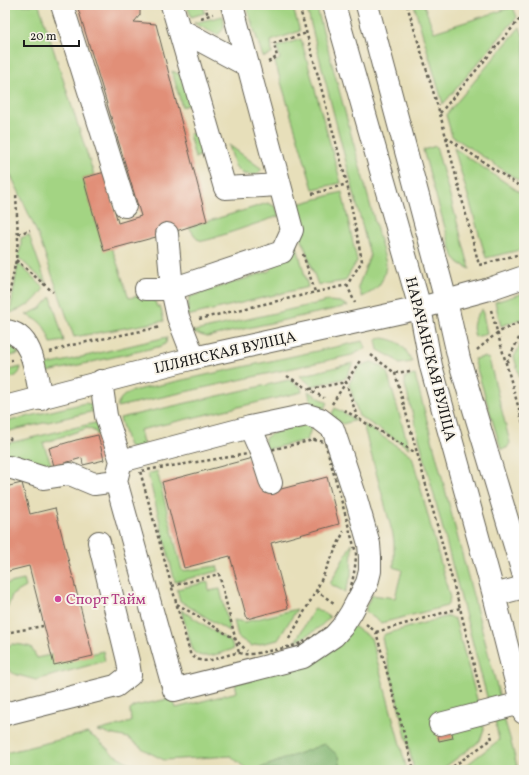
<svg xmlns="http://www.w3.org/2000/svg" width="529" height="775" viewBox="0 0 529 775" font-family="Vollkorn,serif">
<style>
.green{fill:#a3d483;stroke:#607850}
.forest{fill:#82b671;stroke:#4f6946}
.building{fill:#e18f78}
.lines{fill:none;stroke-linecap:round;stroke-linejoin:round}
.minor-casing{stroke:#636053;stroke-width:24}
.major-casing{stroke:#636053;stroke-width:24}
.path{stroke:#636053;stroke-width:2.5;stroke-dasharray:3 3;stroke-linecap:butt}
.minor{stroke:#fff;stroke-width:22}
.major{stroke:#fff;stroke-width:22}
.hotel-dot{fill:#d1479c;stroke:#f7f3e8;stroke-width:1.5}
.labels{text-anchor:middle;stroke-width:4;stroke-linejoin:round;paint-order:stroke}
.street-label{font-size:15px;fill:#1c1c1c;stroke:#f7f3e8}
.hotel-label{font-size:15px;fill:#b23c85;stroke:#f7f3e8;text-anchor:start}
</style>
<rect width="100%" height="100%" fill="#f7f3e8"/>
<filter id="ink" filterUnits="userSpaceOnUse"><feTurbulence type="fractalNoise" baseFrequency=".025" numOctaves="2"/><feDisplacementMap in="SourceGraphic" scale="8" xChannelSelector="R" yChannelSelector="G"/><feConvolveMatrix kernelMatrix="1 2 1 2 8 2 1 2 1" color-interpolation-filters="sRGB"/></filter>
<filter id="wash" filterUnits="userSpaceOnUse"><feTurbulence type="fractalNoise" baseFrequency=".012" numOctaves="4" result="noise"/><feDisplacementMap in="SourceGraphic" scale="16" xChannelSelector="R" yChannelSelector="G"/><feGaussianBlur stdDeviation="0.9" result="paint"/><feColorMatrix in="noise" values="0 0 0 0 0 0 0 0 0 0 0 0 0 0 0 0 0 1.4 0 .05"/><feComposite in="paint" operator="in"/></filter>
<g filter="url(#wash)">
<rect width="100%" height="100%" fill="#e7dfba"/>
<path class="green" d="M5,5h34l55,170 -11,3 21,72 7,-2 2,3 16,47 23,-6 5,15 3,-1 4,15 -90,16 -36,-102 -20,-45 -13,-26z
M187,5h16l2,8 -14,4z
M246,5h46l8,26 -29,10 1,13 -9,3z
M306,5h10l70,258c-1,18 -8,27 -24,34l-4,-10 12,-31z
M414,5h10l10,27 79,-25 4,10 -74,87z
M223,16c2,10 2,14 -6,19l-23,-12z
M520,27l4,12v145l-72,-48 -6,-21z
M301,39l40,144 -28,6 -38,-127 5,-3 -3,-12z
M172,71c17,6 18,15 20,32l-10,4z
M200,132l6,21 -11,5 -6,-24z
M229,145l33,24 -6,6 -13,-1 -8,-8z
M436,146l34,123 -11,-6 -6,-7 -30,-106z
M454,148l70,47v54l-38,9z
M342,192l15,69 -12,20 -27,4 -17,-48 -6,-32z
M268,203l8,4 3,9 -68,23 -8,2 -6,-2 -8,-12z
M29,235l17,48 -28,-26 3,-11v-8z
M296,243l12,44 -121,29 2,-19 80,-26z
M18,263l26,25c-10,16 -18,19 -34,25z
M524,293v25l-23,8 -6,-24z
M51,297l13,44 -13,2c-6,-16 -8,-22 -25,-28l15,-7z
M328,301l12,1 8,4 -141,31 -16,-5z
M482,309l5,25 -12,3c-4,-12 -1,-18 7,-28z
M167,337l-1,6 -4,3 -114,26 -9,-5z
M382,338c18,2 23,9 30,24l-13,2 -4,-5 -17,-9 -2,-10z
M524,338v54l-10,-35z
M5,341l6,3 8,10 -14,3z
M363,341l3,7 -14,7 -235,52c2,-9 7,-12 15,-16z
M484,357l5,2 21,84 -3,5 -6,1 -27,-90z
M372,362l9,4 6,6 22,76 -50,-32 -10,-32 10,-18z
M353,363l-7,15 -34,8 -12,-10z
M21,367c-2,10 -7,10 -16,12v-8z
M415,375l86,327 -11,2 -3,-7 -82,-312v-8z
M289,380l12,7 1,5 -162,38 4,17 -14,1 -3,-7 -7,-23z
M308,391l20,12 -6,9 -10,-6z
M85,403l9,2 5,5 -94,22v-10z
M335,408l21,12 -13,4 -12,-8z
M103,421l8,38 -6,2 -9,-29 -8,-4 -45,15 9,23 -47,-6v-16z
M308,424l3,5 -4,11 -43,10 1,-12c12,-9 29,-11 43,-14z
M363,424l49,32 38,142 -3,8 -66,17 -15,-11v-5l6,-12 23,3 7,-28 -8,-3v-24l-1,-8z
M157,471l25,100 35,-5 2,5 -44,11 -27,-108z
M352,543l-1,33 -6,16 -15,-8z
M24,580l2,7 -14,8 -4,12 -3,1v-24z
M208,582l1,9 11,-2 10,43 -50,-31 -3,-12z
M315,608l15,9c-10,11 -21,18 -35,25z
M297,609l-19,31 -27,6 -13,-9 -4,-17 11,2z
M181,610l50,32 3,7c-12,3 -32,13 -41,2z
M449,616l6,3 28,102 1,8 -4,12 -39,29h-27l-32,-132 3,-4z
M352,625l19,13 36,132h-160l-16,-14 -67,4 -18,-9 -18,-13 -31,-7 34,-9 -1,-12 5,-4 33,-7h5l3,9 61,-16 -2,-9z
M12,644l10,1 9,2 6,11 17,-4 2,8 47,-11 2,10 -69,19 -22,-6 -8,-7 -1,-2v-17z
M503,715l7,23 8,32h-58l39,-30 -5,-24z
M87,733l10,6 16,15 29,16h-137v-17z"/>
<path class="forest" d="M324,744l15,12 2,14h-86z"/>
<g id="blocks">
<path class="building" d="M77,5h63v10l-6,7 22,2 51,197 -40,13 -63,17 -21,-73 22,-6 13,51 23,-7z
M98,435l6,25 -21,5 -1,-7 -28,8 -5,-18 27,-8z
M256,457l10,36 61,-16 12,47 -68,19 17,65 -41,11 -17,-63 -46,12 -22,-86z
M22,483l8,31 25,-6 38,148 -39,9 -25,-99 -24,6v-85z
M451,728l2,10 -14,3 -2,-9z"/>
</g>
</g>
<g filter="url(#ink)">
<use href="#blocks" fill-opacity="0" stroke="#636053" stroke-width="1"/>
<g class="lines">
<defs>
<path id="minor" d="M62,5l63,201
M172,5l53,183 54,-3
M179,29l69,37
M167,234l5,55 6,28 16,41
M146,289h26l110,-37 10,-22 -60,-225
M5,331c29,2 31,45 36,68
M5,407l189,-49 226,-50 66,-18 38,-13
M250,427l11,25 10,31
M5,467h4l35,11 26,-4 24,10 22,-3 5,-20 -15,-45 -5,-35
M116,481l58,209 129,-33 31,-21 8,-9 9,-14 16,-30 3,-12v-14l-1,-13 -14,-49 -22,-66 -13,-10 -13,-4 -57,12 -129,34
M494,595l30,-8
M5,714l111,-28 14,-11 -2,-14 -29,-119
M440,724l81,-21"/>
<path id="major" d="M334,5l86,303 11,58 63,229 30,118
M367,5l79,296 13,58 65,217"/>
</defs>
<use href="#minor" class="minor-casing"/>
<use href="#major" class="major-casing"/>
<path class="path" d="M205,5l3,11
M407,5l33,109 39,151 45,-12
M520,5l4,11
M201,18l12,-4
M268,62l9,-5 -3,-14 33,-10
M440,113l84,-99
M446,137l78,52
M312,194l35,-10
M18,234l12,-4
M303,254l12,38
M16,260l37,32
M347,285l8,18
M491,310l33,117
M6,311l10,-51 2,-21 -2,-46
M199,319l148,-34 15,-24 -15,-77 -48,-179
M477,350l20,-17 27,-13
M50,352l22,-7 89,-18
M371,355l24,18 65,235 21,86
M5,361l7,-1
M507,362l17,-34
M395,373l15,-2
M287,376l37,22
M310,389l36,-7 11,35
M332,404l29,-45
M344,410l72,43
M314,440l11,2 31,111c0,19 -8,52 -20,67 -3,4 -8,6 -12,9 -19,15 -32,18 -56,22 -6,1 -12,3 -18,3 -4,1 -8,-1 -12,-1 -17,1 -35,17 -48,0l-50,-182 121,-19z
M5,444l6,-6
M172,586l47,-12 20,79
M316,591l18,12
M177,604l58,35 12,12
M366,624l10,8 38,138
M376,632l84,-24
M5,633l38,-7
M289,639l27,-48 28,-60
M448,770l44,-31 -2,-7"/>
<use href="#minor" class="minor"/>
<use href="#major" class="major"/>
</g>
</g>
<circle class="hotel-dot" cx="58" cy="599" r="4"/>
<g class="labels">
<g class="street-label">
<text transform="translate(225 352) rotate(-13)" y="5">ІЛЛЯНСКАЯ ВУЛІЦА</text>
<text transform="translate(431 359) rotate(76)" y="5">НАРАЧАНСКАЯ ВУЛІЦА</text>
</g>
<g class="hotel-label">
<text x="66" y="604">Спорт Тайм</text>
</g>
</g>
<rect width="529" height="775" fill="none" stroke="#f7f3e8" stroke-width="20"/>
<path d="M24 40v6h55v-6" fill="none" stroke="#1c1c1c" stroke-width="2"/>
<text x="30" y="40" font-size="12" fill="#1c1c1c" stroke="#f7f3e8" stroke-width="3" paint-order="stroke">20 m</text>
</svg>
